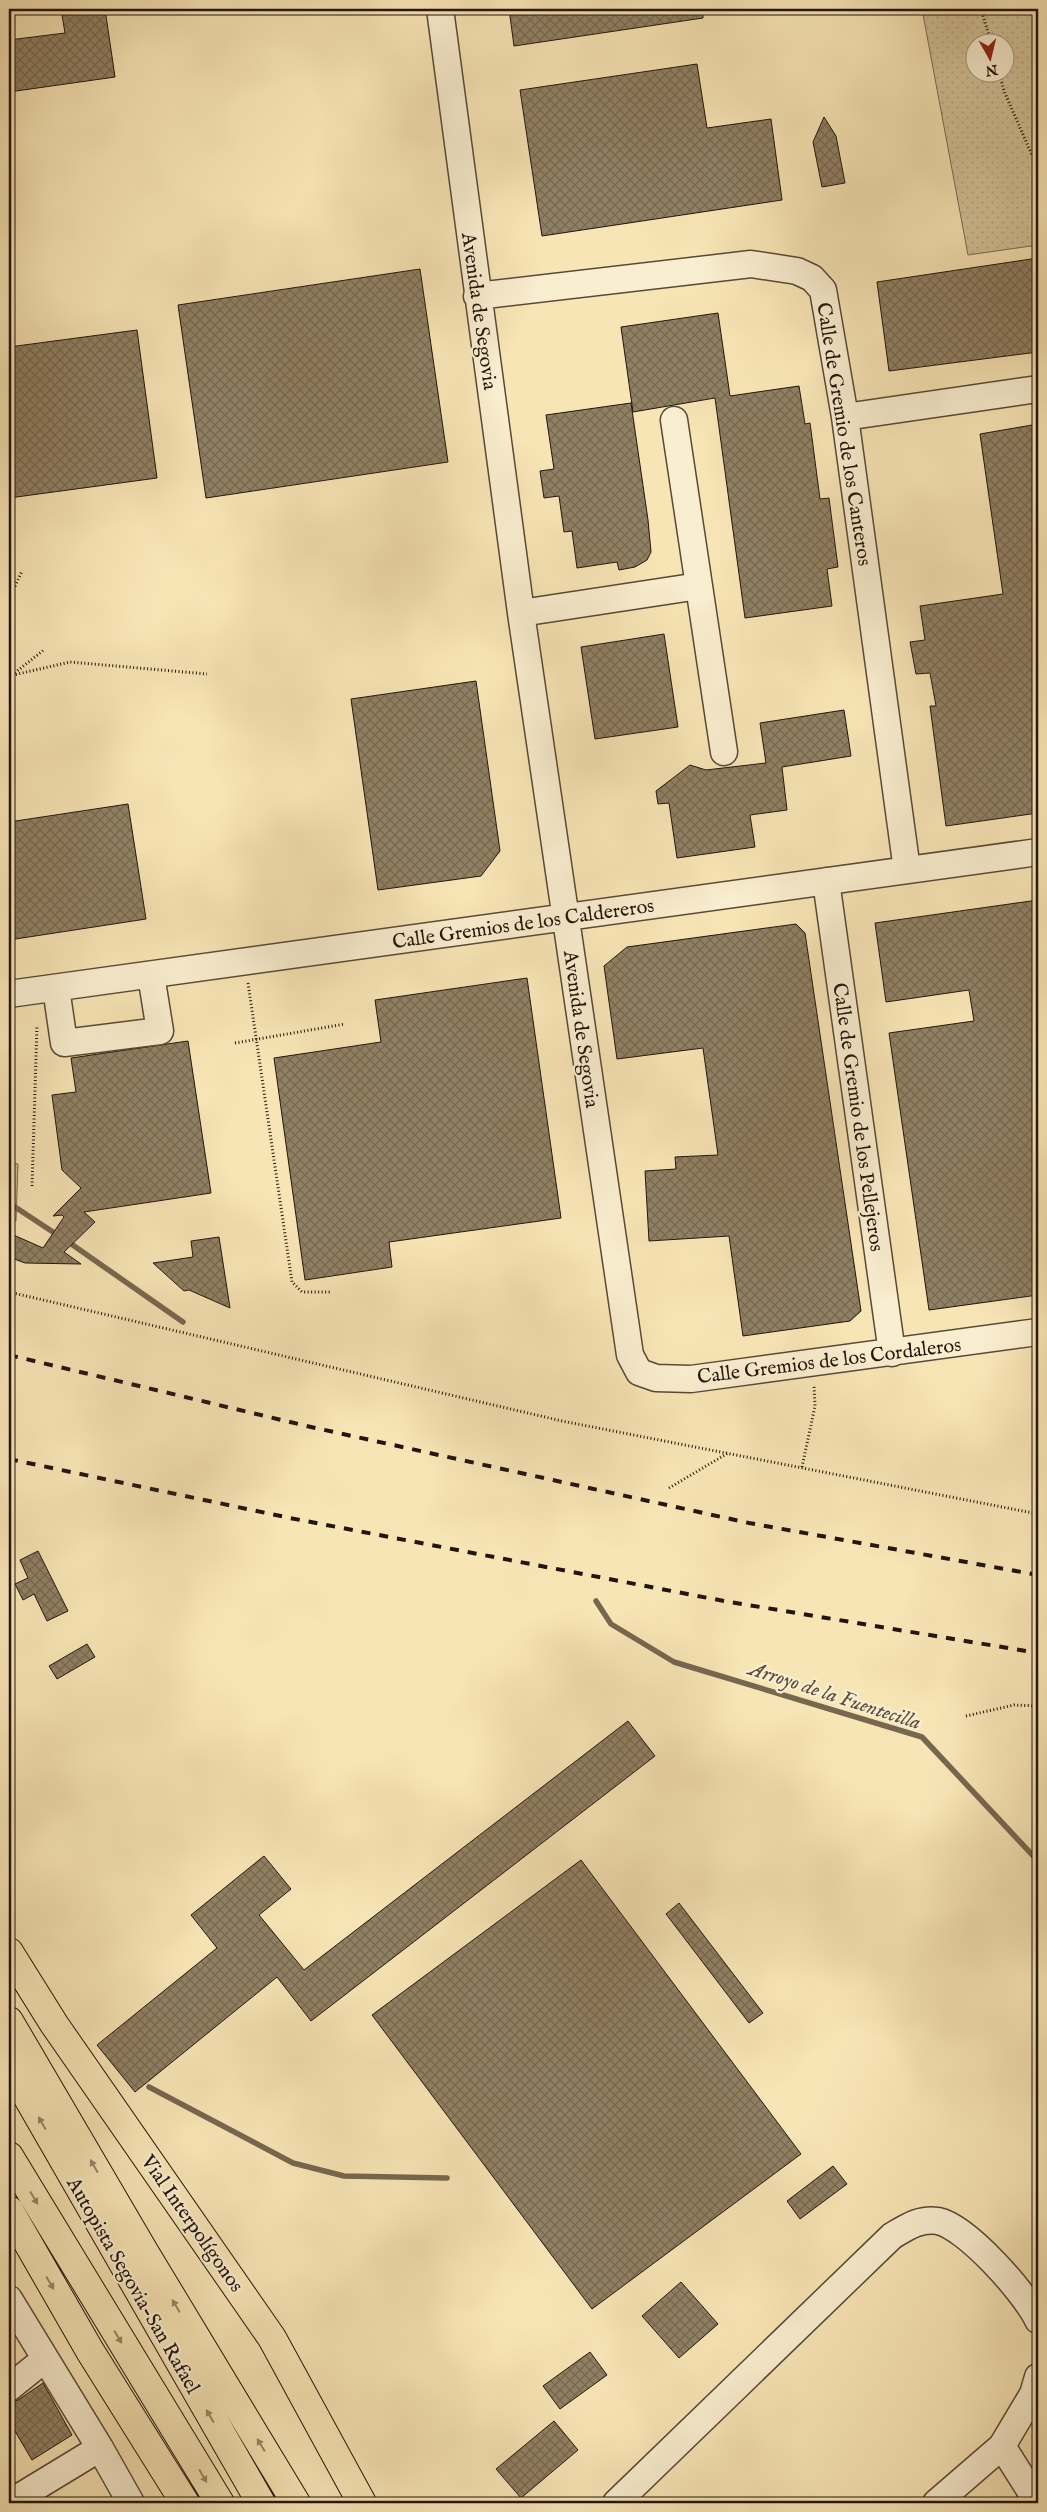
<svg xmlns="http://www.w3.org/2000/svg" width="1047" height="2512" viewBox="0 0 1047 2512" font-family="'IM FELL English',serif">
<style>
.grass{fill:url(#grass-dots);stroke:#7b6c52;fill-rule:evenodd}
.lines{fill:none;stroke-linecap:round;stroke-linejoin:round}
.stream{stroke:#77674f;stroke-width:5.5}
.building{fill:url(#building-cross-hatch);stroke:#22150b}
.minor-casing{stroke:#584936;stroke-width:29}
.major-casing{stroke:#22150b;stroke-width:30}
.highway-casing{stroke:#22150b;stroke-width:30}
.path{stroke:#22150b;stroke-width:3;stroke-dasharray:1 2.5;stroke-linecap:butt}
.minor{stroke:#faeed0;stroke-width:26}
.major{stroke:#f8e5b6;stroke-width:28}
.highway{stroke:#f8e5b6;stroke-width:28}
.rail{stroke:#22150b;stroke-width:4;stroke-dasharray:9 9;stroke-linecap:butt}
.oneway{fill:#988769}
.labels{text-anchor:middle;stroke-width:4.5;stroke-linejoin:round;paint-order:stroke}
.street-label{font-size:20px;fill:#22150b;stroke:#faeed0}
.water-label{font-size:21px;font-style:italic;fill:#5a4c38;stroke:#faeed0}
</style>
<defs>
<pattern id="grass-dots" width="8" height="8" patternUnits="userSpaceOnUse" patternTransform="scale(1.25)"><rect width="8" height="8" fill="#d4c299"/><path d="M2 2h.1M6 6h.1" fill="none" stroke="#b6a682" stroke-width="1.8" stroke-linecap="round"/></pattern>
<pattern id="building-cross-hatch" width="8" height="8" patternUnits="userSpaceOnUse" patternTransform="scale(1.25)"><rect width="8" height="8" fill="#918164"/><path d="M0 0l8 8M0 8l8-8" fill="none" stroke="#766851"/></pattern>
</defs>
<rect width="100%" height="100%" fill="#f8e5b6"/>
<filter id="stains"><feTurbulence type="fractalNoise" baseFrequency=".004" numOctaves="4"/><feColorMatrix values="0 0 0 0 .2 0 0 0 0 .09 0 0 0 0 .02 0 0 0 .5 -.17"/></filter>
<radialGradient id="worn" r=".72"><stop offset=".6" stop-color="#630" stop-opacity="0"/><stop offset="1" stop-color="#630" stop-opacity=".3"/></radialGradient>
<path class="grass" d="M922,9h116v236l-70,10zM974,42h30v30h-30z
M9,1162l9,2 -2,57 -7,-4z"/>
<g class="lines">
<path class="stream" d="M9,1203l50,33
M67,1241l116,81
M596,1601l15,23 63,38 248,75 116,124
M149,2087l144,76 51,13 103,2"/>
</g>
<path class="building" d="M61,9h44l10,68 -106,15v-52l56,-7z
M509,9h194v9l-189,28z
M697,64l10,64 64,-9 11,81 -240,36 -22,-146z
M824,117l12,19 9,47 -23,4 -9,-45z
M1038,258v94l-149,19 -12,-89z
M420,269l28,193 -242,36 -28,-193z
M718,313l12,83 69,-10 6,38 5,-1 10,76 9,-1 9,69 -11,2 5,37 -87,12 -30,-220 -82,14 -12,-85z
M137,330l20,148 -148,20v-151z
M631,403l17,117 3,32 -4,8 -12,7 -16,3 -2,-8 -40,6 -5,-37 -8,1 -5,-36 -15,2 -4,-27 14,-2 -8,-54z
M1038,424v389l-92,13 -16,-120h6l-6,-33 -14,1 -6,-32 15,-2 -5,-34 83,-12 -23,-160z
M664,634l14,93 -83,12 -14,-92z
M476,681l24,170 -19,25 -103,14 -27,-191z
M844,710l7,46 -69,11 5,43 -37,5 5,32 -78,11 -8,-55 -11,1 -2,-13 34,-26 16,5 60,-7 -6,-40z
M128,804l18,115 -137,21v-118z
M1038,900v395l-109,15 -40,-277 85,-12 -5,-31 -83,12 -11,-79z
M796,924l9,9 56,378 -11,10 -107,15 -14,-100 -80,5 -4,-70 31,-2 -1,-12 43,-2 -15,-107 -86,11 -13,-93 23,-19z
M527,978l34,240 -172,24 3,25 -87,13 -31,-222 107,-16 -6,-42z
M188,1041l23,152 -127,19 11,10 -31,30 17,12 -56,-1 -16,-6v-24l34,15 21,-31 -2,-2 -9,1 28,-28 -19,-18 -10,-75 24,-3 -5,-34z
M219,1237l11,71 -41,-18 -5,1 -31,-28 40,-6 -2,-16z
M38,1551l30,60 -21,10 -13,-27 -11,6 -8,-16 13,-6 -8,-18z
M87,1644l8,13 -38,22 -8,-13z
M628,1721l27,35 -344,265 -34,-44 -142,115 -38,-47 120,-97 -26,-33 73,-59 27,33 -32,26 45,55z
M581,1860l220,294 -209,155 -220,-294z
M679,1903l84,110 -14,10 -83,-109z
M833,2166l14,18 -47,35 -13,-18z
M681,2282l37,42 -39,34 -37,-42z
M590,2352l17,23 -47,34 -17,-23z
M43,2383l29,52 -40,25 -23,-39v-18l9,-3z
M554,2421l24,29 -57,48 -25,-29z"/>
<g class="lines">
<defs>
<path id="minor" d="M440,9l81,604 109,742 9,17 17,6 35,1 347,-47
M477,296l274,-32 46,7 15,7 11,12 22,127 62,453
M845,417l193,-28
M674,420l50,332
M521,613l178,-27
M826,881l66,472
M56,988l8,55 96,-12 -9,-56
M9,994l1029,-142
M9,2299l91,149 -79,48 5,7
M9,2388l36,-29
M1002,2446l36,57
M100,2448l31,55
M616,2503l276,-267c15,-9 28,-18 46,-15 29,6 88,73 100,99
M936,2503l66,-57 31,-52 5,-17"/>
<path id="major" d="M9,1952l45,72 218,314 90,165"/>
<path id="highway" d="M9,2021l136,232 151,250
M9,2065l252,438
M9,2156l211,347
M9,2210l81,141 95,152"/>
</defs>
<use href="#minor" class="minor-casing"/>
<use href="#major" class="major-casing"/>
<use href="#highway" class="highway-casing"/>
<path class="path" d="M981,9l10,33
M999,72l5,19 28,64 6,5
M9,599l13,-28
M12,675l33,-26
M9,676l61,-14 137,12
M248,983l44,299 10,10h28
M235,1043l110,-19
M32,1186l5,-161
M9,1292l553,129 476,93
M802,1467l13,-61 -1,-21
M669,1488l59,-35
M966,1716l48,-11 24,1"/>
<use href="#minor" class="minor"/>
<use href="#major" class="major"/>
<use href="#highway" class="highway"/>
<path class="rail" d="M9,1355l302,72 438,96 289,52
M9,1459l281,59 434,83 314,52"/>
</g>
<defs><path id="oneway-solid" d="M-6-.8H1V-3.2L6.5 0L1 3.2V.8H-6Z" transform="scale(1.25)"/></defs>
<g class="oneway">
<use href="#oneway-solid" transform="translate(42 2123) rotate(-120)"/>
<use href="#oneway-solid" transform="translate(94 2166) rotate(-120)"/>
<use href="#oneway-solid" transform="translate(34 2198) rotate(59)"/>
<use href="#oneway-solid" transform="translate(50 2283) rotate(59)"/>
<use href="#oneway-solid" transform="translate(176 2306) rotate(-121)"/>
<use href="#oneway-solid" transform="translate(118 2337) rotate(59)"/>
<use href="#oneway-solid" transform="translate(210 2416) rotate(-120)"/>
<use href="#oneway-solid" transform="translate(261 2445) rotate(-121)"/>
<use href="#oneway-solid" transform="translate(203 2476) rotate(59)"/>
</g>
<g class="labels">
<g class="street-label">
<text transform="translate(480 311) rotate(82)" y="7">Avenida de Segovia</text>
<text transform="translate(845 434) rotate(81)" y="7">Calle de Gremio de los Canteros</text>
<text transform="translate(523 923) rotate(-8)" y="7">Calle Gremios de los Caldereros</text>
<text transform="translate(582 1029) rotate(82)" y="7">Avenida de Segovia</text>
<text transform="translate(859 1117) rotate(82)" y="7">Calle de Gremio de los Pellejeros</text>
<text transform="translate(829 1360) rotate(-7)" y="7">Calle Gremios de los Cordaleros</text>
<text transform="translate(193 2223) rotate(55)" y="7">Vial Interpolígonos</text>
<text transform="translate(134 2285) rotate(60)" y="7">Autopista Segovia-San Rafael</text>
</g>
<g class="water-label">
<text transform="translate(835 1695) rotate(18)" y="7">Arroyo de la Fuentecilla</text>
</g>
</g>
<rect width="1047" height="2512" fill="none" stroke="#f8e5b6" stroke-width="30"/>
<rect x="10" y="10" width="1027" height="2492" fill="none" stroke="#22150b" stroke-width="2.5"/>
<rect x="15" y="15" width="1017" height="2482" fill="none" stroke="#22150b"/>
<g transform="translate(990 58) rotate(172)"><circle r="24" fill="#faeed0" stroke="#a49781"/>
<path d="M0-4L9 19L0 12L-9 19Z" fill="#8f2418"/>
<text y="-8" font-size="14" font-weight="bold" text-anchor="middle" fill="#22150b">N</text>
</g>
<rect width="100%" height="100%" filter="url(#stains)"/>
<rect width="100%" height="100%" fill="url(#worn)"/>
</svg>
